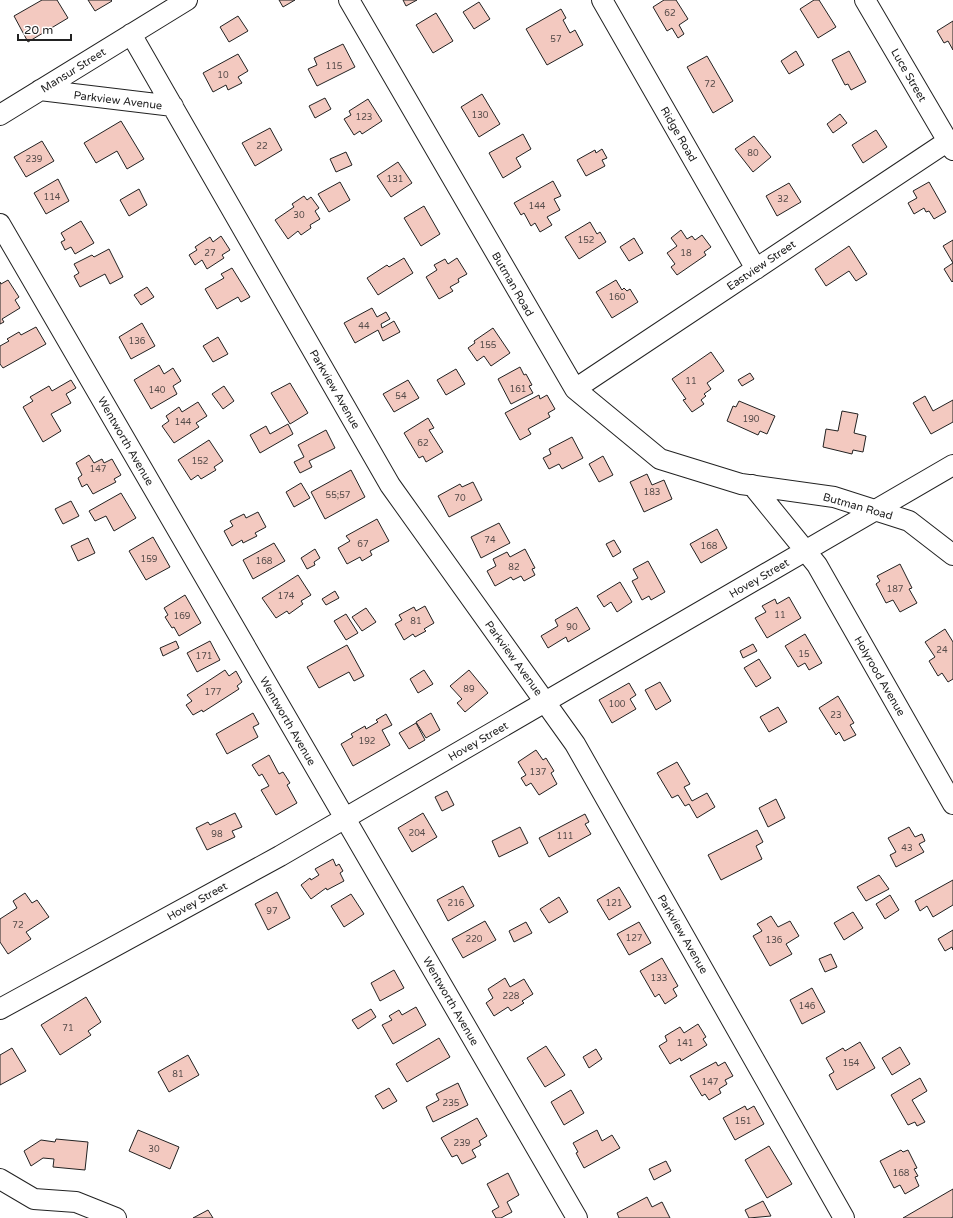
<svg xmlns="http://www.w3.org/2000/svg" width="953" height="1218" viewBox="0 0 953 1218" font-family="'Varela Round',sans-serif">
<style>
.building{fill:#f3c9c0;stroke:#222}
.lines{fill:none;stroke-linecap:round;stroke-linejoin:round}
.minor-casing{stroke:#222;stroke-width:22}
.minor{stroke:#fff;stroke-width:20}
.labels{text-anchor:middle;stroke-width:3;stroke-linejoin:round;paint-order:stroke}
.number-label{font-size:9px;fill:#564c4a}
.street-label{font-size:11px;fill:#222;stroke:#fff}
</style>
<rect width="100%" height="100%" fill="#fff"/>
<path class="building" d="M42,0h15l11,18 -40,24 -14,-26z
M88,0h23l1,1 -17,10z
M279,0h16l-12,7z
M403,0h14l-11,6z
M664,0h12l12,19 -9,6 5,9 -6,4 -6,-10 -5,3 -14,-24z
M814,0h5l17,27 -18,11 -18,-29z
M479,2l11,17 -16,10 -11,-17z
M561,9l5,9 -3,2 7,13 5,-3 8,15 -36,20 -21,-36z
M436,13l17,28 -20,12 -17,-28z
M238,16l10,15 -19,11 -9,-15z
M953,21v29l-5,-9 -4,2 -7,-12z
M343,44l12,23 -38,19 -9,-17 9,-4 -3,-7z
M796,51l8,14 -15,9 -8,-13z
M849,51l17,31 -15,8 -3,-6 -3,1 -13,-25z
M238,54l10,17 -10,6 4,6 -14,7 -2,-5 -13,7 -10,-19z
M707,56l26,45 -20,12 -26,-46z
M482,94l18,30 -21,13 -18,-30z
M325,98l6,11 -16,9 -6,-12z
M368,99l14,22 -20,13 -2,-3 -6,4 -10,-16 7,-4 -2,-4z
M840,114l7,9 -14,10 -6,-9z
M121,121l23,38 -17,10 -10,-18 -21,12 -12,-20z
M270,128l12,22 -27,16 -13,-23z
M876,130l11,17 -24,16 -11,-18z
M523,134l8,15 -15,9 5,9 -18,11 -14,-25z
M754,136l17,21 -18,15 -18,-23z
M42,141l12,20 -28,16 -12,-20z
M602,149l5,9 -5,2 3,6 -19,10 -9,-16 18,-10 1,3z
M346,152l6,13 -16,7 -6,-13z
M398,162l14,21 -21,14 -14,-21z
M58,179l11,22 -23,13 -12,-21z
M553,181l8,15 -7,3 6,11 -13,7 5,8 -12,7 -5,-9 -4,3 -7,-13 -3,2 -7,-12z
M340,182l10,18 -21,12 -11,-18z
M929,182l17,30 -12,7 -5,-8 -3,1 -2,-4 -10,6 -6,-11 9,-5 -4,-7z
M789,183l12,19 -24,14 -11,-20z
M139,189l8,16 -18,11 -9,-16z
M304,196l3,4 4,-3 8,11 -4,3 5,8 -10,6 1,3 -10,7 -3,-4 -10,8 -13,-19 19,-13 -2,-3z
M424,206l16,28 -19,12 -17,-28z
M81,221l13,22 -19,11 -4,-7 -6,3 -4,-8 4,-2 -4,-7z
M590,222l7,12 3,-2 6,10 -27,17 -14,-22z
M681,230l6,9 5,-3 3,4 7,-5 9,12 -7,5 2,3 -29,20 -6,-8 4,-3 -8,-11 10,-7 -6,-8z
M221,236l9,14 -8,5 2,3 -17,11 -5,-9 -7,5 -6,-10 8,-5 -2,-3 15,-10 3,5z
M634,238l9,15 -14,8 -9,-14z
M953,240v41l-1,1 -8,-13 9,-6 -10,-17z
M849,246l18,28 -11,7 -7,-10 -23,15 -11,-17z
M109,249l14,28 -13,7 -5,-10 -25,13 -6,-11 5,-3 -5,-9 18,-9 2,2z
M404,258l9,15 -35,22 -11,-17 20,-13 2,2z
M457,258l10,16 -9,5 1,3 -9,5 3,4 -14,8 -13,-22 11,-7 -3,-5 11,-6 3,5z
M232,268l18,29 -9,5 -3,-5 -21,12 -12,-20 19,-11 -3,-4z
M8,280l11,17 -4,3 5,8 -18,11 2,3 -4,2v-42l1,2z
M616,280l6,10 2,-2 3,3 3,-2 8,13 -26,16 -16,-26z
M147,287l7,10 -13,8 -7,-10z
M372,308l5,9 9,-5 4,7 -9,5 1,4 12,-7 6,11 -17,9 -5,-11 -23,13 -11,-20z
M142,323l13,23 -24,13 -12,-22z
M36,327l10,17 -43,24 -3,-4v-18l9,-5 -2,-2 12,-7 2,3z
M493,328l17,25 -19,13 -7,-10 -7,5 -9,-13 7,-5 -1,-2z
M218,337l10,17 -15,8 -10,-16z
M711,352l13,19 -17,12 4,6 -7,5 2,2 -5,4 3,4 -12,8 -9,-12 3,-1 -14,-20z
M159,365l5,9 9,-6 8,13 -8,5 4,8 -26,15 -17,-29z
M520,367l4,8 2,-1 6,11 -3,1 4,7 -22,11 -13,-25z
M456,369l9,15 -19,11 -9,-15z
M750,373l4,6 -12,7 -4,-6z
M71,380l5,8 -10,6 5,9 -20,11 10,17 -18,11 -20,-35 10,-6 -3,-4 19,-11 3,5z
M408,380l11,18 -25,14 -11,-18z
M290,383l18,30 -18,11 -19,-31z
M224,386l10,15 -11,8 -11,-15z
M539,395l1,4 7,-4 8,14 -7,4 2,4 -22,12 3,5 -11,6 -15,-27z
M925,396l8,15 20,-11v22l-22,12 -18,-31z
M739,401l36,15 -8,18 -7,-3 -2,4 -31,-14 6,-15 3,1z
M198,402l9,14 -11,7 3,4 -25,16 -12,-17 7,-5 -3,-5 13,-9 3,5z
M842,411l16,3 -4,19 12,3 -3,16 -10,-2 -1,4 -29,-7 3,-18 12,2z
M428,418l6,10 -5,2 14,22 -17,10 -3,-6 -4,2 -15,-25z
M288,424l5,10 -33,19 -10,-18 16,-9 4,8z
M326,430l9,18 -26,13 3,6 -12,6 -6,-11 10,-5 -6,-12z
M572,437l11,21 -21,11 -3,-5 -10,5 -6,-11 8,-4 -2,-5z
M209,440l14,21 -9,6 2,3 -15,9 -3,-4 -7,5 -13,-20z
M89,455l5,8 8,-4 2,4 8,-4 9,16 -7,4 2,3 -23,12 -6,-10 -5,3 -4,-9 4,-3 -6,-12z
M603,456l10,19 -14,7 -10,-18z
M351,470l14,27 -40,22 -14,-27z
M647,474l5,11 12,-5 8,19 -28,13 -14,-30z
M473,482l9,18 -33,17 -11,-21 22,-12 2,3z
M301,483l9,15 -16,9 -8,-15z
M121,493l15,25 -22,13 -8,-15 -11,5 -6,-10z
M71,501l8,15 -16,8 -8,-15z
M258,512l8,15 -11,6 2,3 -14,7 -1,-3 -10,6 -8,-15 9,-5 -3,-5 14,-7 2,4z
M377,519l12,22 -19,10 2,4 -10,6 -2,-4 -13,7 -9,-16 12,-7 -4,-5z
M499,523l11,20 -29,15 -10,-21z
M717,529l10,19 -26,15 -11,-19z
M153,537l17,30 -24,13 -17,-29z
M88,538l7,15 -17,8 -7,-15z
M614,540l7,12 -8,5 -7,-13z
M274,543l11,18 -32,18 -10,-19z
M315,549l5,9 -6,4 1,3 -8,4 -6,-11z
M525,549l10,19 -3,1 3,6 -11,6 -3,-5 -8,4 -2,-3 -16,9 -8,-15 9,-5 -3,-7 14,-7 3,5z
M648,561l17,31 -14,8 -2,-4 -7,4 -10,-19 6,-3 -5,-9z
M900,564l12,24 -3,1 8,14 -17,9 -7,-12 -7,3 -10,-19 4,-3 -3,-5z
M298,575l13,20 -10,6 2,3 -14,10 -2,-3 -11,7 -14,-20z
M620,582l12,20 -15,10 -6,-10 -7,5 -7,-11z
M335,591l4,7 -13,7 -4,-6z
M185,595l16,28 -22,13 -5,-9 -2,1 -7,-11 3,-2 -4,-7z
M789,597l12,21 -34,20 -12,-20 11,-6 -4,-6 13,-7 2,5z
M425,606l9,17 -10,6 2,2 -11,6 -2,-3 -9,6 -9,-16 7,-4 -3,-5 15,-8 2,4z
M577,607l13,22 -22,13 -2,-5 -18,11 -7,-12 17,-10 -3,-6z
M366,608l10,14 -14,9 -10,-14z
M346,614l12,19 -12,7 -12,-19z
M945,629l8,13v37l-5,3 -6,-9 -4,3 -9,-15 6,-4 -10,-15z
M805,634l17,29 -13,7 -4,-7 -7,4 -13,-21z
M176,641l3,7 -16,8 -3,-8z
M210,641l10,19 -23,12 -10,-19z
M753,644l4,7 -14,7 -3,-7z
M347,645l17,31 -10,5 -5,-9 -30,16 -12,-21z
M759,659l12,19 -15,9 -12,-19z
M225,670l4,6 7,-5 6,11 -5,4 2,3 -36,23 -1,-2 -9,5 -7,-10 6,-4 -5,-6z
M424,670l9,14 -15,9 -8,-14z
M469,670l19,23 -23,19 -8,-9 5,-4 -12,-13z
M660,682l11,19 -15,9 -11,-20z
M629,683l7,12 -6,4 6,10 -24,14 -13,-23z
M838,696l16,27 -4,2 6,10 -12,6 -5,-9 -3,3 -17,-27z
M778,707l9,15 -18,10 -9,-15z
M253,713l6,11 -6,3 5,10 -31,17 -11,-20z
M431,713l9,17 -14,8 -10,-16z
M386,714l6,11 -10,5 8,15 -37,21 -12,-22 12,-7 -2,-3 14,-8 1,3 12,-7 -2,-2z
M416,723l9,17 -16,9 -10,-16z
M536,750l7,10 3,-2 8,13 -3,2 6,11 -18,11 -8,-12 -5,3 -5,-8 5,-3 -8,-13z
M269,755l10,19 4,-2 7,11 -3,2 10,18 -21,12 -15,-25 8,-4 -7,-12 -3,2 -7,-11z
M677,762l13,22 -6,3 8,14 15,-8 8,14 -18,11 -8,-14 -4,2 -7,-11 -6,3 -15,-25z
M447,791l7,14 -12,6 -7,-14z
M776,799l9,19 -17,9 -9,-19z
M235,813l7,14 -10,4 3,6 -28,13 -11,-22 12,-6 2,3z
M423,813l14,24 -25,15 -14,-24z
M585,814l4,8 -4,2 6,10 -42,23 -10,-19z
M520,827l8,16 -29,14 -7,-16z
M909,827l6,10 7,-3 3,7 -6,3 5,8 -28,15 -6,-12 6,-3 -8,-14z
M757,830l6,12 -7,4 6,13 -41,21 -13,-25z
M333,859l3,7 3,-2 4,7 -3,2 4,8 -17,9 -1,-2 -15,11 -10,-14 9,-7 1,2 8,-5 -4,-6z
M879,875l10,14 -23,12 -9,-14z
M953,880v25l-20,12 -6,-11 -7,5 -5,-10z
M463,886l11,20 -26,15 -11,-21z
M619,887l12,20 -22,13 -12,-20z
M277,892l13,26 -22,12 -13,-26z
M25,893l7,10 5,-3 12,17 -23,15 5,7 -23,15 -8,-12v-23l17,-11 -4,-7z
M351,894l13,20 -20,13 -13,-21z
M890,895l9,15 -14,9 -9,-15z
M559,897l9,15 -19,11 -9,-14z
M853,912l10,16 -19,12 -10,-17z
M771,916l7,11 12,-6 9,15 -13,8 6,10 -22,12 -17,-30 9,-5 -5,-7z
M485,921l11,19 -33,18 -11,-19z
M526,922l6,11 -18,9 -5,-11z
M639,922l12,21 -22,12 -12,-21z
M953,930v20l-1,-3 -7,4 -7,-12z
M831,954l6,13 -12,5 -6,-13z
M662,958l16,28 -5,3 4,7 -12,8 -6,-10 -4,3 -15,-26z
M394,970l10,18 -24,13 -9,-18z
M505,978l5,9 14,-8 9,15 -11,7 2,2 -13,8 -3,-4 -14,9 -8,-13 7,-5 -5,-9z
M812,988l13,24 -23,12 -12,-24z
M86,997l15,25 -13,9 3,4 -31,20 -19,-30z
M416,1007l10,18 -33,19 -11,-19 10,-5 -3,-4 10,-6 3,5z
M371,1009l5,8 -18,12 -6,-9z
M698,1024l8,13 -3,2 4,6 -26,16 -1,-3 -10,6 -11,-18 8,-5 -2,-5 15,-9 4,6z
M439,1038l11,19 -43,25 -11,-18z
M860,1042l15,26 -38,22 -8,-15 5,-3 -8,-14 17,-10 2,3z
M546,1046l19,29 -20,12 -18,-29z
M900,1047l10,17 -18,11 -10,-17z
M12,1048l14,23 -26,14v-30z
M596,1049l6,10 -13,9 -6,-11z
M188,1055l11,20 -30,17 -11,-20z
M716,1062l2,4 7,-4 8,14 -8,4 2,4 -8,5 2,4 -12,7 -4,-6 -3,2 -12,-20z
M920,1078l7,13 -15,9 13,22 -8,4 -2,-4 -7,3 -17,-30z
M458,1083l10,22 -35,17 -7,-15 13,-7 -3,-6z
M389,1088l8,13 -14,8 -8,-13z
M571,1090l13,23 -20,12 -13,-23z
M745,1106l2,4 7,-4 10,18 -29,16 -12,-22z
M477,1118l10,18 -8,5 2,4 -9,5 4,7 -14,7 -5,-9 -5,2 -11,-19z
M138,1130l41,17 -9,22 -41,-18z
M597,1130l5,11 10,-6 8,13 -36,20 -8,-15 2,-1 -5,-9z
M56,1139l32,3 -3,28 -32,-3 1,-8 -11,-1 -12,8 -7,-15 17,-11 14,2z
M769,1146l23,38 -25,14 -22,-38z
M901,1150l2,2 5,-2 9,18 -3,1 4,7 -3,1 4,9 -14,8 -5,-9 -6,3 -14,-27z
M666,1161l5,10 -17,9 -5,-11z
M508,1173l11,22 -12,7 5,10 -11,6h-5l-4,-7 7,-4 -12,-23z
M953,1189v28l-2,1h-48z
M647,1197l5,10 10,-5 8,16h-51l-2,-5z
M763,1201l8,15 -22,2 -4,-8z
M208,1210l5,8h-20z"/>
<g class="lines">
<defs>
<path id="minor" d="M349,0l226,389 85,70 81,25 93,13 75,24 44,34
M602,0l154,269
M865,0l88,150
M131,34l259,451 185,259 269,474
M40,90l133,16
M0,115l187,-115
M0,224l577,994
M575,389l373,-248
M752,485l65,80 136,239
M0,1009l280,-153 673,-391
M0,1179l34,20 42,3 40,16"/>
</defs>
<use href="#minor" class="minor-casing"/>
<use href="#minor" class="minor"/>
</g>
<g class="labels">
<g class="number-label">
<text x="670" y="16">62</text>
<text x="556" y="42">57</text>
<text x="334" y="69">115</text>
<text x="223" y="78">10</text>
<text x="710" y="87">72</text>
<text x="480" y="118">130</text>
<text x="364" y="120">123</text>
<text x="262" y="149">22</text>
<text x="753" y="156">80</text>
<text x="34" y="162">239</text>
<text x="395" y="182">131</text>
<text x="52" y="200">114</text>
<text x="783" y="202">32</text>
<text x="537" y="209">144</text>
<text x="299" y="218">30</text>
<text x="586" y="243">152</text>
<text x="210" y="256">27</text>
<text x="686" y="256">18</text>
<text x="617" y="300">160</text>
<text x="364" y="329">44</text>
<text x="137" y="344">136</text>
<text x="488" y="348">155</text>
<text x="691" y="384">11</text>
<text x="518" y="392">161</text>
<text x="157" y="393">140</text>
<text x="401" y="399">54</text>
<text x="751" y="422">190</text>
<text x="183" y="425">144</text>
<text x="423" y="446">62</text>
<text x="200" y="464">152</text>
<text x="98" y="472">147</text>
<text x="652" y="495">183</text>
<text x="338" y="498">55;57</text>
<text x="460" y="501">70</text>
<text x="490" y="543">74</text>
<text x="363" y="547">67</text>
<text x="709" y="549">168</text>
<text x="149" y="562">159</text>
<text x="264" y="564">168</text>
<text x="514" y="570">82</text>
<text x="895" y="592">187</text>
<text x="286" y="599">174</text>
<text x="780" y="618">11</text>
<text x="182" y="619">169</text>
<text x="416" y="624">81</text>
<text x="572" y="630">90</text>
<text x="942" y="653">24</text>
<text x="804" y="657">15</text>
<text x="204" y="659">171</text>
<text x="469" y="692">89</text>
<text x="213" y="695">177</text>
<text x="617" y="707">100</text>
<text x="836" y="718">23</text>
<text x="367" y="744">192</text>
<text x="538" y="775">137</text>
<text x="417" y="836">204</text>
<text x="217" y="837">98</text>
<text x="565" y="839">111</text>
<text x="907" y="851">43</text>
<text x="456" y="906">216</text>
<text x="614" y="906">121</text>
<text x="272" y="914">97</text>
<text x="18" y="928">72</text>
<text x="634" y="941">127</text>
<text x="474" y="942">220</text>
<text x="774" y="943">136</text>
<text x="659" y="981">133</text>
<text x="511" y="999">228</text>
<text x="807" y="1009">146</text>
<text x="68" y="1031">71</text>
<text x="685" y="1046">141</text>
<text x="851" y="1066">154</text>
<text x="178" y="1077">81</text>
<text x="710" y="1085">147</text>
<text x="451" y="1106">235</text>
<text x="743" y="1124">151</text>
<text x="462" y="1146">239</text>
<text x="154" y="1152">30</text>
<text x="901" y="1176">168</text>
</g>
<g class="street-label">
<text transform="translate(73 70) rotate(-32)" y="4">Mansur Street</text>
<text transform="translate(909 75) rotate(60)" y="4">Luce Street</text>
<text transform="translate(118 100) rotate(7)" y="4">Parkview Avenue</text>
<text transform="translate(679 134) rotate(60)" y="4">Ridge Road</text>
<text transform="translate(761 265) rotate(-34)" y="4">Eastview Street</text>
<text transform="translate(513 284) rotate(60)" y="4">Butman Road</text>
<text transform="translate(335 389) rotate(60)" y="4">Parkview Avenue</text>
<text transform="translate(126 441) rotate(60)" y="4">Wentworth Avenue</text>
<text transform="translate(858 506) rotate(16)" y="4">Butman Road</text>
<text transform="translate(759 578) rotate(-30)" y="4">Hovey Street</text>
<text transform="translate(514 658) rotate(54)" y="4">Parkview Avenue</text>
<text transform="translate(880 676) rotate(60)" y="4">Holyrood Avenue</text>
<text transform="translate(288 721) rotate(60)" y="4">Wentworth Avenue</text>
<text transform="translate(478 741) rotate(-30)" y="4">Hovey Street</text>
<text transform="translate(197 901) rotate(-29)" y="4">Hovey Street</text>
<text transform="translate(683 934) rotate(60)" y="4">Parkview Avenue</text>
<text transform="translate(451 1001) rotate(60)" y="4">Wentworth Avenue</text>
</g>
</g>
<path d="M18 34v6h53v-6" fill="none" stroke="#222222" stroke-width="2"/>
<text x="24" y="34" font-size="12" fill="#222222" stroke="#ffffff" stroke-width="3" paint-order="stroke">20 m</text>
</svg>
